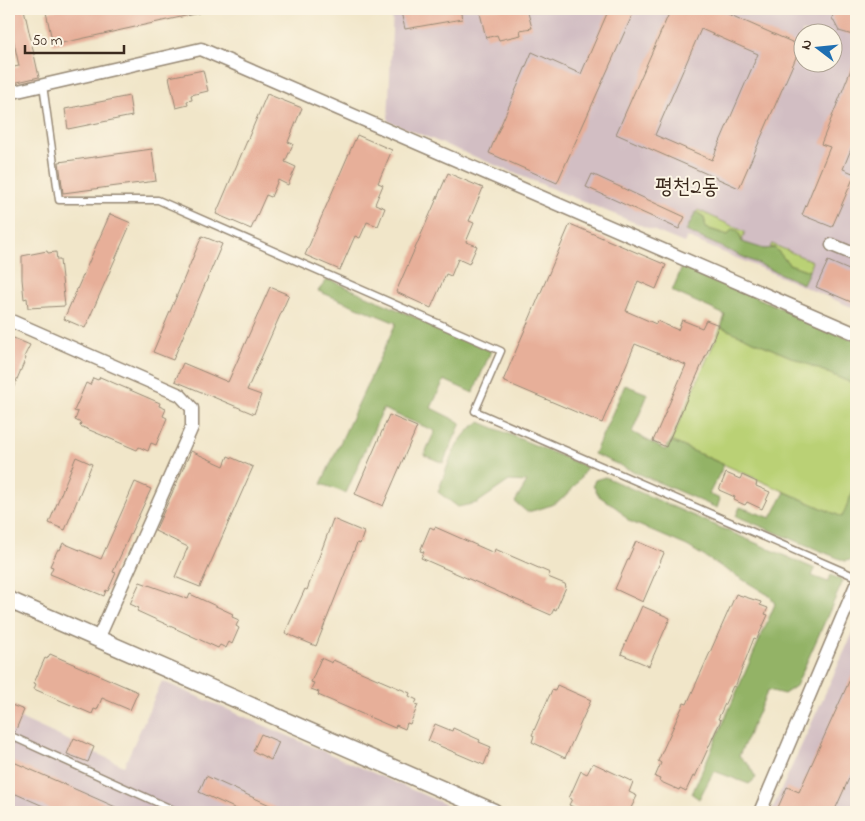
<svg xmlns="http://www.w3.org/2000/svg" width="865" height="821" viewBox="0 0 865 821" font-family="'Indie Flower','Poor Story',sans-serif">
<style>
.industrial{fill:#d2bec3;fill-rule:evenodd}
.green{fill:#bad175;stroke:#7a7e4a}
.forest{fill:#93b366;stroke:#676e42}
.building{fill:#e7af99;fill-rule:evenodd}
.lines{fill:none;stroke-linecap:round;stroke-linejoin:round}
.service-casing{stroke:#968874;stroke-width:9}
.minor-casing{stroke:#968874;stroke-width:15}
.tertiary-casing{stroke:#968874;stroke-width:19}
.service{stroke:#fff;stroke-width:6}
.minor{stroke:#fff;stroke-width:12}
.tertiary{stroke:#fff;stroke-width:16}
.labels{text-anchor:middle;stroke-width:4;stroke-linejoin:round;paint-order:stroke}
.quarter-label{font-size:22px;fill:#3b2a1e;stroke:#fcf5e5}
</style>
<rect width="100%" height="100%" fill="#fcf5e5"/>
<filter id="ink" filterUnits="userSpaceOnUse"><feTurbulence type="fractalNoise" baseFrequency=".02" numOctaves="2"/><feDisplacementMap in="SourceGraphic" scale="10" xChannelSelector="R" yChannelSelector="G"/><feConvolveMatrix kernelMatrix="1 2 1 2 8 2 1 2 1" color-interpolation-filters="sRGB"/></filter>
<filter id="wash" filterUnits="userSpaceOnUse"><feTurbulence type="fractalNoise" baseFrequency=".0096" numOctaves="4" result="noise"/><feDisplacementMap in="SourceGraphic" scale="20" xChannelSelector="R" yChannelSelector="G"/><feGaussianBlur stdDeviation="1.12" result="paint"/><feColorMatrix in="noise" values="0 0 0 0 0 0 0 0 0 0 0 0 0 0 0 0 0 1.4 0 .05"/><feComposite in="paint" operator="in"/></filter>
<g filter="url(#wash)">
<rect width="100%" height="100%" fill="#f1e6c9"/>
<path class="industrial" d="M393,9h463v300l-169,-72 -3,6 -296,-122zM802,32h30v30h-30z
M856,626v186h-85z
M162,681l301,131h-454v-99l115,53z"/>
<path class="green" d="M698,210l47,22 -3,9 -3,-6h-11l-22,-7 -2,-11 -8,-5z
M772,244l40,17 -3,10 -20,-7 -14,-16 -5,-1z
M721,327l135,58v99l-14,33 -171,-76z"/>
<path class="forest" d="M696,212l8,5 2,11 22,7 4,-6 6,2 4,11 22,7 11,-1 14,16 20,7 -6,13 -117,-53z
M683,265l173,76v44l-135,-58 4,-12 -53,-24z
M327,280l6,1 158,70 -18,42 -29,-13 -13,28 30,15 -18,40 -19,-8 11,-24 -52,-22 -37,84 -25,-9 75,-161 -78,-32z
M625,385l23,9 -16,38 33,18 6,-9 53,24 -15,29 11,5 -3,9 -123,-54z
M480,422l107,45c-19,31 -25,37 -60,45l-12,-10 12,-20 -18,-1 -32,22 -19,4 -20,-15c10,-26 17,-56 42,-70z
M605,477l210,92 -3,7 16,6 3,-7 12,6 -47,105 -12,8 -16,-4 -29,66 10,9 7,13 -7,6 -35,-13 -15,28 -7,-5 83,-190 -5,-8 -83,-50 -58,-25 -11,-12 -19,-13 -6,-11 2,-5z
M856,484v64l-5,12 -6,1 -109,-45 4,-9 31,11 14,-26 57,25z"/>
<g id="blocks">
<path class="building" d="M9,9h15l15,68 -30,7v-16l10,-2 -9,-42 2,-1z
M62,9h137v4l-146,32 -7,-33z
M417,9h43l2,10 -57,10 -4,-17z
M479,9h48l5,19 -12,2 1,5 -22,5 -2,-5 -11,3z
M609,9h26l-78,174 -68,-30 43,-101 49,22z
M671,9h46l84,37 -62,142 -123,-54zM701,29l57,25 -46,106 -57,-25z
M835,9h21v27l-17,-5 -7,-13z
M856,57v80l-13,32 12,5 -23,53 -30,-12 28,-68 -9,-3z
M203,70l5,21 -17,4 1,5 -5,1 1,4 -12,3 -7,-31z
M267,94l35,14 -14,34 5,2 -8,18 11,5 -8,18 -10,-5 -7,17 -5,-2 -15,34 -35,-15z
M129,96l3,20 -64,13 -3,-20z
M357,135l35,15 -14,33 5,2 -8,19 10,4 -7,18 -11,-4 -7,16 -5,-2 -15,34 -35,-15z
M152,149l4,32 -93,12 -4,-31z
M448,173l35,15 -14,33 5,2 -8,19 11,4 -8,18 -11,-5 -7,17 -5,-2 -15,34 -35,-16z
M592,174l93,43 -6,12 -93,-42z
M110,214l21,9 -46,105 -21,-9z
M570,224l96,41 -10,24 -18,-8 -12,30 30,13 1,-3 21,9 4,-10 20,8 4,-8 13,5 -53,122 -13,-6 33,-76 -51,-21 -33,79 -99,-42z
M202,236l20,8 -49,116 -20,-8z
M47,251l1,2 8,-1 1,8h3l5,46 -37,2 -1,-10 -3,1 -2,-20v-23z
M828,261l28,12v31l-40,-17z
M270,287l19,8 -42,95 14,5 -7,19 -79,-33 8,-18 45,19z
M9,336l21,9 -6,12 2,1 -17,40z
M100,377l60,26 -1,3 7,3 -3,7 4,2 -11,27 -5,-2 -3,8 -9,-4 -2,3 -57,-24 1,-3 -6,-3 3,-8 -4,-1 12,-28 4,2 3,-7 5,2z
M389,415l28,12 -34,79 -28,-12z
M191,451l33,15 4,-10 25,11 -53,120 -25,-10 13,-30 -33,-16z
M76,457l16,7 -27,66 -16,-7z
M726,473l14,6 2,-4 15,7 -1,4 14,6 -8,17 -15,-7 -2,3 -11,-5 1,-3 -16,-7z
M135,482l16,7 -38,83 3,1 -8,18 -2,-1 -2,6 -54,-22 3,-7 -3,-1 8,-17 2,1 3,-7 38,16z
M333,519l31,13 -4,12 -3,-1 -41,103 -31,-13 20,-44 2,1z
M430,527l4,2 1,-2 59,26 1,-4 55,24 -2,4 17,7 1,3 -10,23 -2,-1 -3,6 -130,-57 3,-6 -4,-1z
M636,541l28,12 -21,49 -28,-13z
M140,582l48,17 2,-5 43,20 -1,3 7,3 -3,6 3,2 -7,16 -3,-2 -3,6 -6,-3 -2,3 -81,-37 2,-3 -9,-4z
M736,594l25,8 -1,3 8,3 -3,6 3,1 -11,24 -3,-1 -19,49 -2,-1 -15,33 3,1 -26,57 -2,-1 -7,15 -6,-3 -1,2 -20,-9 1,-2 -5,-2 6,-14 -3,-2 26,-58 3,1z
M642,606l28,12 -21,48 -28,-12z
M50,654l88,38 -8,18 -28,-12 -5,12 -3,-1 -2,5 -58,-25 2,-5 -2,-1 11,-25 2,1z
M321,658l11,5 1,-3 77,33 -1,3 8,4 -2,4 3,1 -8,19 -3,-1 -2,6 -9,-4 -1,3 -77,-33 1,-3 -8,-3 3,-6 -3,-1z
M856,666v110l-5,-2 -17,38h-58l11,-25 12,5z
M557,685l34,15 -26,58 -33,-16 2,-6 -2,-1 11,-25 9,-20 3,1z
M9,704l15,6 -9,22 -6,-2z
M435,724l17,7 1,-3 27,12 -1,2 12,5 -7,18 -56,-24z
M261,734l18,8 -8,18 -18,-9z
M74,738l20,9 -6,15 -21,-8z
M9,760l118,52h-70l-48,-21z
M593,763l40,19 -4,10 8,4 -8,16h-45l-15,-7 3,-6 -3,-1 12,-27 6,3z
M206,776l79,36h-42l-44,-20z"/>
</g>
</g>
<g filter="url(#ink)">
<use href="#blocks" fill-opacity="0" stroke="#968874" stroke-width="1"/>
<g class="lines">
<defs>
<path id="service" d="M43,85l16,115h99l343,151 -26,60 381,166
M9,735l169,77"/>
<path id="minor" d="M9,93l192,-44 655,285
M832,245l24,10
M9,320l171,75 12,13v19l-94,212
M760,812l96,-227"/>
<path id="tertiary" d="M9,600l485,212"/>
</defs>
<use href="#service" class="service-casing"/>
<use href="#minor" class="minor-casing"/>
<use href="#tertiary" class="tertiary-casing"/>
<use href="#service" class="service"/>
<use href="#minor" class="minor"/>
<use href="#tertiary" class="tertiary"/>
</g>
</g>
<g class="labels">
<g class="quarter-label">
<text x="687" y="193">평천2동</text>
</g>
</g>
<rect width="865" height="821" fill="none" stroke="#fcf5e5" stroke-width="30"/>
<g transform="translate(818 48) rotate(286)"><circle r="24" fill="#fcf5e5" stroke="#afa495"/>
<path d="M0-4L9 19L0 12L-9 19Z" fill="#1f6fb2"/>
<text y="-8" font-size="14" font-weight="bold" text-anchor="middle" fill="#3b2a1e">N</text>
</g>
<path d="M25 45v8h99v-8" fill="none" stroke="#3b2a1e" stroke-width="2.5"/>
<text x="32" y="45" font-size="15" fill="#3b2a1e" stroke="#fcf5e5" stroke-width="4" paint-order="stroke">50 m</text>
</svg>
